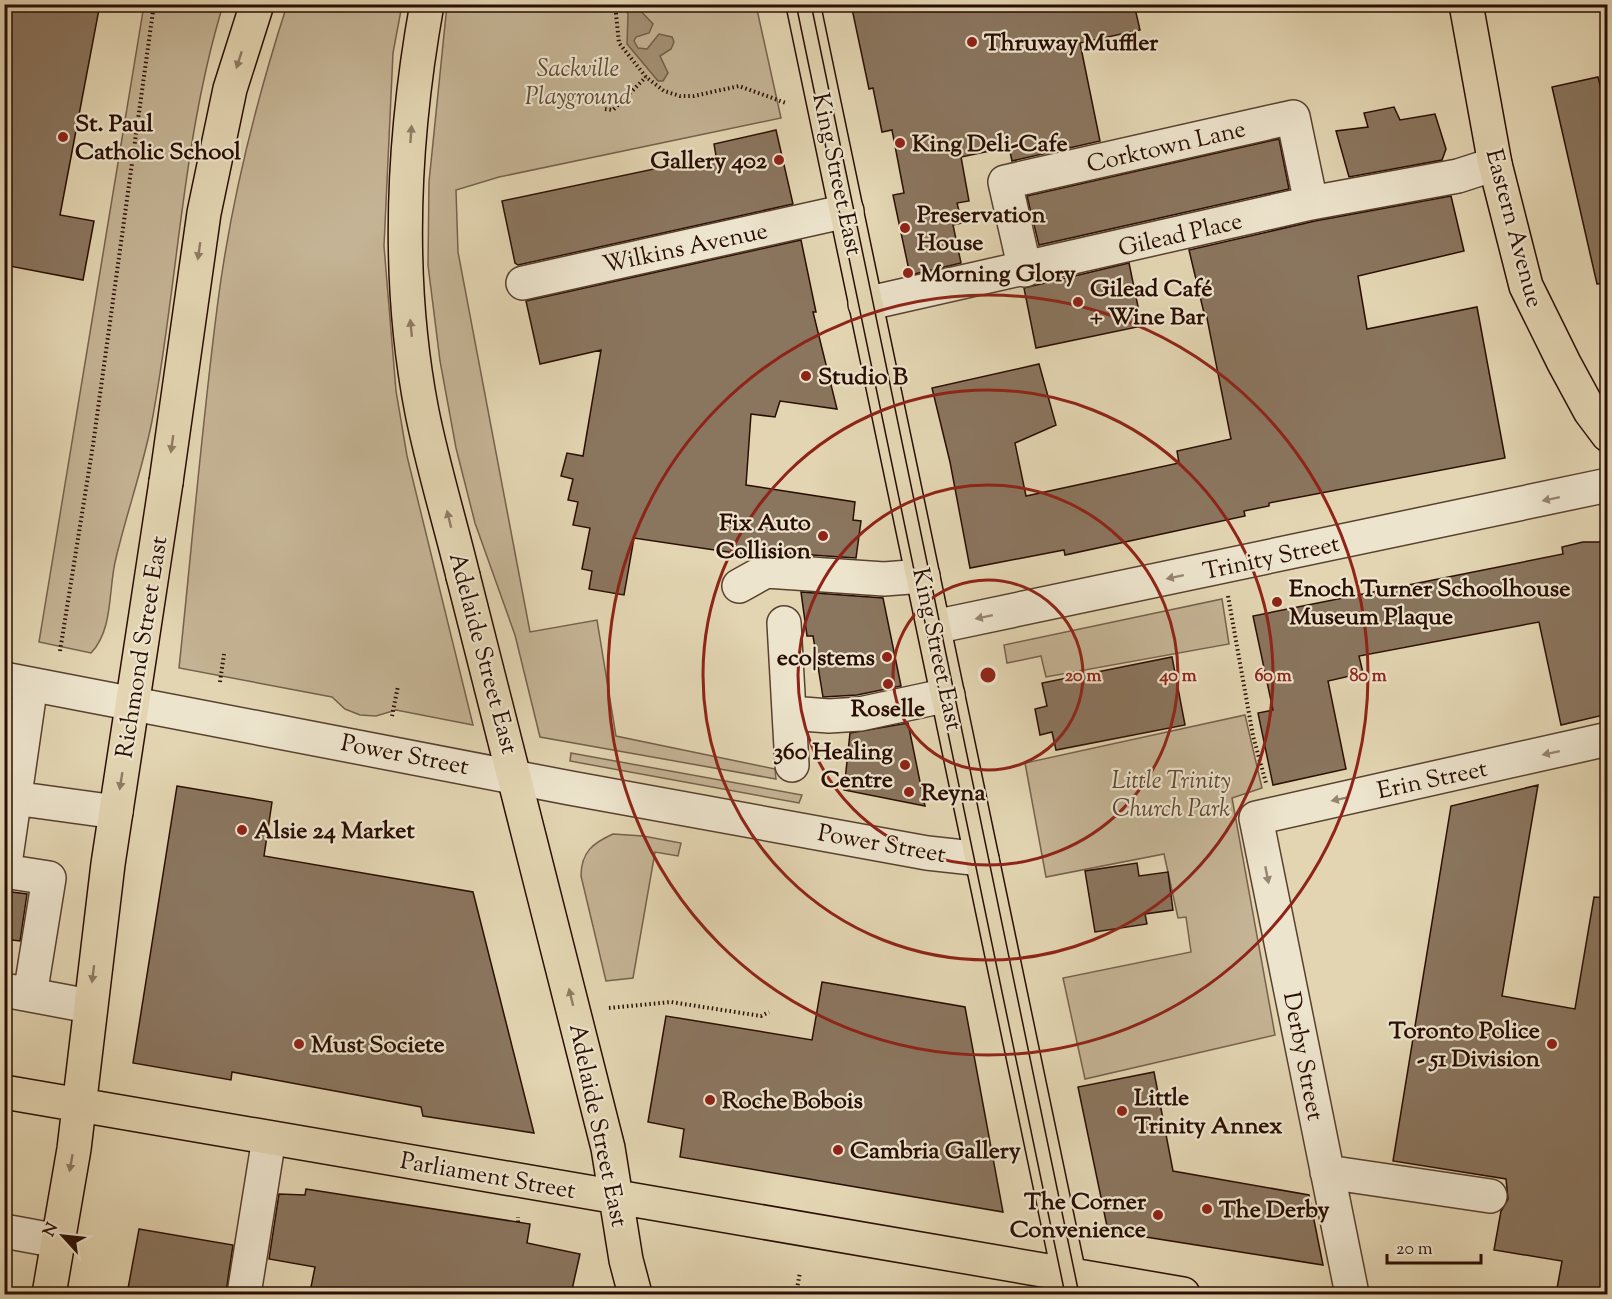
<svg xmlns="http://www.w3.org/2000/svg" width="1612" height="1299" viewBox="0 0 1612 1299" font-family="'Sorts Mill Goudy',serif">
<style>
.green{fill:#c4b394;stroke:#77604c;stroke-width:1.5}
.water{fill:#a49176;stroke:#735d48;stroke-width:1.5}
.building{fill:#8a755e;stroke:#2a0e03;stroke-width:1.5}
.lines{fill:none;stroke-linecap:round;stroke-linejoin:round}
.minor-casing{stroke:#58402f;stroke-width:36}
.major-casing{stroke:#2a0e03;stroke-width:36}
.highway-casing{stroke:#2a0e03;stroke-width:36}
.path{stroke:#2a0e03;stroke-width:4;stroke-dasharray:1.5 3;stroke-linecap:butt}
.minor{stroke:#ede4cd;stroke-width:33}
.major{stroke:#e3d5b2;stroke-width:33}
.highway{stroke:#e3d5b2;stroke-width:33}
.tram{stroke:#2a0e03;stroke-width:1.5}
.oneway{fill:#907b63}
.oneway2{fill:#958472}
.ring{fill:none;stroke:#8f2418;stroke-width:3}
.poi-dot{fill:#8f2418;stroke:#ede4cd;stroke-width:2}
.labels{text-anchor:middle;stroke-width:4.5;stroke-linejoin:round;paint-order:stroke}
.poi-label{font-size:24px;font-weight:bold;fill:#2a0e03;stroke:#ede4cd;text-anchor:start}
.park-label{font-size:24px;font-style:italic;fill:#604836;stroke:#ede4cd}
.street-label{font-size:24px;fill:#2a0e03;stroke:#ede4cd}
.centre{fill:#8f2418;stroke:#ede4cd;stroke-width:3}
.ring-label{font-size:18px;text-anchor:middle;font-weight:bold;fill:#8f2418;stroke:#ede4cd;stroke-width:4.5;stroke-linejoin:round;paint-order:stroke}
</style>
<rect width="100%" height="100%" fill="#e3d5b2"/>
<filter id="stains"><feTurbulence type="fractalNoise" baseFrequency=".00333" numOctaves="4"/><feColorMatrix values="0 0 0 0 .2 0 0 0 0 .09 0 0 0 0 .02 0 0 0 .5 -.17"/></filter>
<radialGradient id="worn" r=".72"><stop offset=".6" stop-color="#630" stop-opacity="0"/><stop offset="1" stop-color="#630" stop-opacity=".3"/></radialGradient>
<path class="green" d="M144,5h79c-41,134 -45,278 -71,416 -9,46 -25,91 -36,137 -8,30 -2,71 -25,95l-52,-11z
M287,5h115l-9,48 -9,193 12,145 11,65 66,269 -77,-15 -20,6 -16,-1 -15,-6 -13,-12 -153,-29c13,-122 23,-245 39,-367 13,-100 38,-200 69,-296z
M447,5h309l25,113 -282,59 -43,13 2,62 72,380 67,-12 19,116 159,33 1,10 -236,-42 -25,-102 -40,-112 -19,-75 -16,-87 -12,-96 1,-83z
M1222,599l7,45 -183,33 -5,-21 -34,7 -3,-18z
M1245,715l17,73 -30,10 43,237 -190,44 -22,-101 128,-26 -5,-35 -8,1 -14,-64 -118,23 -21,-114z
M571,753l231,42 -3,8 -229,-42z
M613,834l30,2 38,7 -3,13 -23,-4 -22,126 -27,3 -25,-105c0,-24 12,-33 32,-42z"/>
<path class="water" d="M623,5h12l18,19 -4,9 -13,4 -2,4 4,7 9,1 12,-15 13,3 2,5 -3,7 -11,7 8,17 -5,8h-5l-31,-37 1,-30z"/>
<path class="building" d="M10,4h90l-40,211 34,6 -11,59 -79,-15v-229z
M851,4h283l6,26 -60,13 20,98 -88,20 -3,-14 -48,10 8,44 -12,2 5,20 -9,2 8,38 -51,12 -17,-80 11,-2 -12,-63 -10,2 -9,-44 -4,1z
M1598,77l5,20 5,1v185l-11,1 -45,-197z
M1394,107l6,13 35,-6 11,35 -4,11 -93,17 -13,-46 32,-4 -4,-14z
M776,130l17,74 -275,61 -3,-2 -13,-62 214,-45 -2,-12z
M1279,139l10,50 -250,56 -12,-49z
M1451,196l13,55 -106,25 9,53 110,-22 28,151 -236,45v3l-25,5 1,5 -180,39 -1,-5 -94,18 -20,-106 -18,-74 107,-24 17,61 -41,18 11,53 153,-33 -2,-12 54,-12 -25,-126h-2l-15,-63 126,-29z
M801,240l15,72h-3l24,97 -57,-8 -5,16 -24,-3 -5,71 109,17 -2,18 8,1 -5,37 -89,-6 -12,4 -121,-18 -10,57 -35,-6 3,-18 -10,-2 8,-41 -17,-3 5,-23 -10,-2 5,-21 -12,-3 6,-23 16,3 18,-106 -61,14 -14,-63z
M1129,263l13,63 -106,22 -12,-60z
M1583,542h25v172l-47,11 -22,-103 -180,34 4,17 -35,8 18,88 -73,16 -15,-72 15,-3 -20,-94 310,-62 -1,-7z
M801,592l82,6 18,88 -44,9 -34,2 -10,-61h-6z
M1172,657l13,68 -129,25 -4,-18 -12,3 -5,-26 12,-3 -5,-23z
M908,723l17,83 -81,-16 6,-57z
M1538,785l-36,211 73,13 19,-112 14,1v396h-52l6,-33 -68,-11 7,-39 7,-12 -2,-20 -113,-18 58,-355z
M177,786l95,16 -8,54 209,36 61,241 -111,-17 -2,-9 -189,-35 -1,8 -98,-17z
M1137,863l2,13 29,-4 5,38 -28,4 2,10 -52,8 -10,-61z
M4,891l23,3 -7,47 -16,-2z
M822,982l143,25 38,205 -323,-55 4,-28 -36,-7 18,-106 146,24z
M1154,1072l19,99 136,24 14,70 -215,-34 -30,-144z
M306,1189l224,35 -3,19 53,11 -9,40h-245l-16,-2 5,-25 -46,-8 10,-65 26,1z
M139,1229l94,16 -7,47 -14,-2 -1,4h-84z"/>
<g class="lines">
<defs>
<path id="minor" d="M1025,270l-20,-88 288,-65 18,86
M523,283l324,-72
M865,304l446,-101 147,-27 37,-12
M739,586l27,-15 118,8 39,-3
M784,623l8,142
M934,627l674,-142
M4,679l566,109 357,65 55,6
M790,713l39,3 31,-2 88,-19
M14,798l102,14
M4,871l27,-187
M4,871l45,7 -19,117
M4,990l85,16
M1327,1172l163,24
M4,1231l54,10
M244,1294l25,-156
M1352,1294l-96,-476 352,-79"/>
<path id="major" d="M803,4l270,1290
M1466,4l29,160 31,122 38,77 26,48 18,24
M463,576l145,572 18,112 9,34
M4,1092l1179,202
M49,1294l25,-145 34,-285 58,-382"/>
<path id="highway" d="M427,4c-24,133 -31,275 -5,408 11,55 28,110 41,164
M166,482l38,-269 26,-124 27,-85"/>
</defs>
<use href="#minor" class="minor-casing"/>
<use href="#major" class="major-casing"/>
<use href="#highway" class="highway-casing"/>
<path class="path" d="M615,4l4,39 27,34 18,14 16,5h14l45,-10 47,17
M605,109l8,1 33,-33
M1228,596l25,140 13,47
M60,651l33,-206 61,-441
M220,682l4,-28
M392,716l6,-30
M609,1008l62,-6 90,14 8,-4
M518,1222v-5
M796,1294l4,-22"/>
<use href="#minor" class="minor"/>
<use href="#major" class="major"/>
<use href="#highway" class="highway"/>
<path class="tram" d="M796,4l269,1290
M811,4l268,1290"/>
</g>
<defs><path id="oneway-solid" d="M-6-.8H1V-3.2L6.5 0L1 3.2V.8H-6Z" transform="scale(1.5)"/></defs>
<g class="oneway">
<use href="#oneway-solid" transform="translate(239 60) rotate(108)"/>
<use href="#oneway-solid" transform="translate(411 134) rotate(-86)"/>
<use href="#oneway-solid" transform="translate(199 251) rotate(98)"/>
<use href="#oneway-solid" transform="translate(411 328) rotate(-96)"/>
<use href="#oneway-solid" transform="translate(172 444) rotate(98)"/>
<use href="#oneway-solid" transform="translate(449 519) rotate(-104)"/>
<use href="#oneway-solid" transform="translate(121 781) rotate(99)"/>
<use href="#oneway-solid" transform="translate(93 974) rotate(97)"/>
<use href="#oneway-solid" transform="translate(571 997) rotate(-104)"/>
<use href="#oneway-solid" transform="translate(71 1163) rotate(100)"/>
</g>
<g class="oneway2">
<use href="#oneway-solid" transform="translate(1551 499) rotate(168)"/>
<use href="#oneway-solid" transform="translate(1175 577) rotate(168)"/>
<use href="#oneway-solid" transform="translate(984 617) rotate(168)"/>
<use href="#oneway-solid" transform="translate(1551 753) rotate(168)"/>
<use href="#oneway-solid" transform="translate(1340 799) rotate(168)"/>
<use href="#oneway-solid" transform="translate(1267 875) rotate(79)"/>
</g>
<g class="ring">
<circle cx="988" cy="675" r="95"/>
<circle cx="988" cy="675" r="190"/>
<circle cx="988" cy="675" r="285"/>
<circle cx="988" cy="675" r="380"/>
</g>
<g class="poi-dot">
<circle cx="972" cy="42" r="6"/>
<circle cx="63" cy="137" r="6"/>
<circle cx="900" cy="143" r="6"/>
<circle cx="779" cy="160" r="6"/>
<circle cx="905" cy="228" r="6"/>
<circle cx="908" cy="273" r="6"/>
<circle cx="1078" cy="302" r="6"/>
<circle cx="806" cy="376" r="6"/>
<circle cx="823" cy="536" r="6"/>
<circle cx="1277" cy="602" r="6"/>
<circle cx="887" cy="657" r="6"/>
<circle cx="888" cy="684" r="6"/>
<circle cx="905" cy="765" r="6"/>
<circle cx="909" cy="792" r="6"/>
<circle cx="242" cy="830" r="6"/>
<circle cx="299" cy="1044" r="6"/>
<circle cx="1552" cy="1044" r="6"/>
<circle cx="710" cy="1100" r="6"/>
<circle cx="1122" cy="1111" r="6"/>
<circle cx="838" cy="1150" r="6"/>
<circle cx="1207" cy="1209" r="6"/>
<circle cx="1158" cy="1215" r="6"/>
</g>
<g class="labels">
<g class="poi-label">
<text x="984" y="50">Thruway Muffler</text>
<text x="75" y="131">St. Paul<tspan x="75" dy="28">Catholic School</tspan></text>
<text x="912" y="151">King Deli-Cafe</text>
<text x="767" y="168" text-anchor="end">Gallery 402</text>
<text x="917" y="222">Preservation<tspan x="917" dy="28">House</tspan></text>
<text x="920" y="281">Morning Glory</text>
<text x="1090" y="296">Gilead Café<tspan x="1090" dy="28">+ Wine Bar</tspan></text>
<text x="818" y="384">Studio B</text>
<text x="811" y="530" text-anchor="end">Fix Auto<tspan x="811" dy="28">Collision</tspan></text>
<text x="1289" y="596">Enoch Turner Schoolhouse<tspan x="1289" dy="28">Museum Plaque</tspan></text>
<text x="875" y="665" text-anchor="end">eco|stems</text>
<text x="888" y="716" text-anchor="middle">Roselle</text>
<text x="893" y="759" text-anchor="end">360 Healing<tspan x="893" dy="28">Centre</tspan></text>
<text x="921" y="800">Reyna</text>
<text x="254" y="838">Alsie 24 Market</text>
<text x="1540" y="1038" text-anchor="end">Toronto Police<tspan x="1540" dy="28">- 51 Division</tspan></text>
<text x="311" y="1052">Must Societe</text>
<text x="1134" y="1105">Little<tspan x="1134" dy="28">Trinity Annex</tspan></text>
<text x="722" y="1108">Roche Bobois</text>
<text x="850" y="1158">Cambria Gallery</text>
<text x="1146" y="1209" text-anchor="end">The Corner<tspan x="1146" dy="28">Convenience</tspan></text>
<text x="1219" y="1217">The Derby</text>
</g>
<g class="park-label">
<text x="578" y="76">Sackville<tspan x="578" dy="28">Playground</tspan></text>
<text x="1171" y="788">Little Trinity<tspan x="1171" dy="28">Church Park</tspan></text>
</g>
<g class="street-label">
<text transform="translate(1166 146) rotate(-13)" y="8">Corktown Lane</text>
<text transform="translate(838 174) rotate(78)" y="8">King Street East</text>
<text transform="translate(1515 228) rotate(75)" y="8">Eastern Avenue</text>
<text transform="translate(1180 234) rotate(-13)" y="8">Gilead Place</text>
<text transform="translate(685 247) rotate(-12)" y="8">Wilkins Avenue</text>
<text transform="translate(1271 557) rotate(-12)" y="8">Trinity Street</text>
<text transform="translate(141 647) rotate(-81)" y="8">Richmond Street East</text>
<text transform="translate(938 649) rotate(78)" y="8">King Street East</text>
<text transform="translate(484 653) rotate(75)" y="8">Adelaide Street East</text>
<text transform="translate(405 754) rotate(11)" y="8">Power Street</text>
<text transform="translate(1432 779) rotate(-12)" y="8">Erin Street</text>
<text transform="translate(882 843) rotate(10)" y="8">Power Street</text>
<text transform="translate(1304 1056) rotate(79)" y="8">Derby Street</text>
<text transform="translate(599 1125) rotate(78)" y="8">Adelaide Street East</text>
<text transform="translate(488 1175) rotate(10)" y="8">Parliament Street</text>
</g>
</g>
<circle cx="988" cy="675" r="9" class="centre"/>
<g class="ring-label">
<text x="1083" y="681">20 m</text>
<text x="1178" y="681">40 m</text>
<text x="1273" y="681">60 m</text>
<text x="1368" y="681">80 m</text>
</g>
<rect width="1612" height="1299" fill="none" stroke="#e3d5b2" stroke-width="24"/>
<rect x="6" y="6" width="1600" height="1287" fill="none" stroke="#2a0e03" stroke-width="3"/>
<rect x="12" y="12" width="1588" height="1275" fill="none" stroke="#2a0e03" stroke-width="1.5"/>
<g transform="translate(63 1236) rotate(297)" stroke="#ede4cd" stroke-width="4.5" paint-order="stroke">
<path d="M0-4.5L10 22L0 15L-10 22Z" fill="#2a0e03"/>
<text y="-9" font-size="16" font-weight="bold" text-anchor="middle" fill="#2a0e03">N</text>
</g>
<path d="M1387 1254v9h94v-9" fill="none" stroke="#2a0e03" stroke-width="3"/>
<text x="1396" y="1254" font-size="18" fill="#2a0e03" stroke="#ede4cd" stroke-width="4.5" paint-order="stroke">20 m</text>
<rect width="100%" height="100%" filter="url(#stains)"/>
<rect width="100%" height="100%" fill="url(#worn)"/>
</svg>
